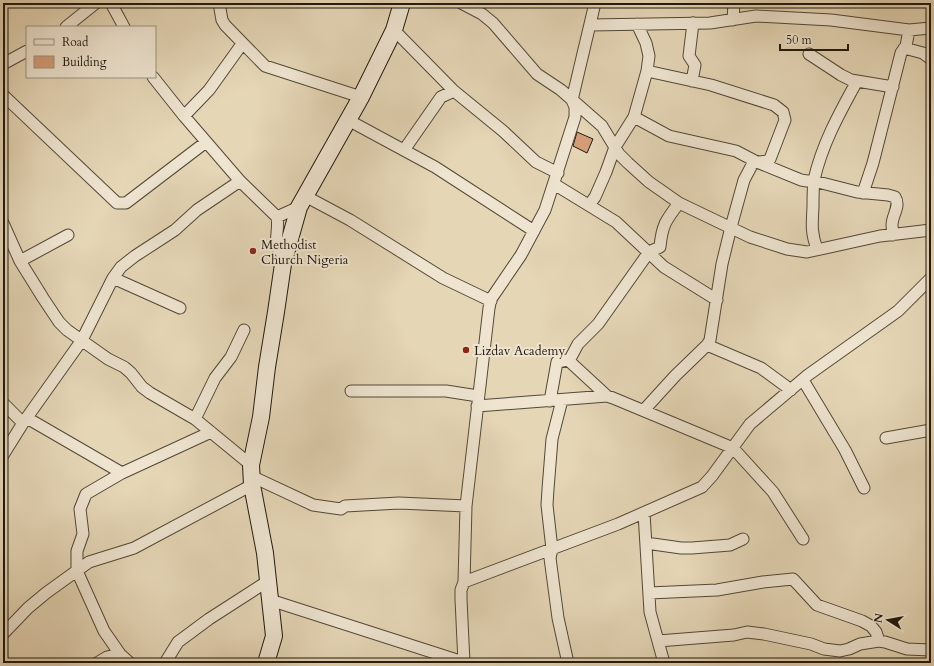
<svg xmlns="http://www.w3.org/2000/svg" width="934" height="666" viewBox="0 0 934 666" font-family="Cardo,serif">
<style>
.building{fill:#d59d77;stroke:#21190f}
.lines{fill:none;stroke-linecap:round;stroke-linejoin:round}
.street-casing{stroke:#524839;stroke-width:13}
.secondary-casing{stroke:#21190f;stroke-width:18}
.street{stroke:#eee4d0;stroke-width:11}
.secondary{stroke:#eee4d0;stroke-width:16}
.poi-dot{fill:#8f2418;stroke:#eee4d0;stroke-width:1.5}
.labels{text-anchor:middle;stroke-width:4;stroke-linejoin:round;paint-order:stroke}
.poi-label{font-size:13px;fill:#21190f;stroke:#eee4d0;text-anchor:start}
</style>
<rect width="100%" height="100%" fill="#e5d6b6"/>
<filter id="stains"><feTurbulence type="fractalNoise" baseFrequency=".005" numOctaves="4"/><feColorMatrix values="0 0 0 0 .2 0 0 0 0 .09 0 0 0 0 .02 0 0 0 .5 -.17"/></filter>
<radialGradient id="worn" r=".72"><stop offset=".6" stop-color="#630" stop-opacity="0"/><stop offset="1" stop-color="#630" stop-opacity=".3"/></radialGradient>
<path class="building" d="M577,132l16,7 -6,14 -14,-7z"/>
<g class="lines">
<defs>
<path id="street" d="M111,3l13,24
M219,3l3,17 3,5 40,41 96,31
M461,3l21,11 11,9 44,51 24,16 41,36 17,28 9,9 21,19 30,21 71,34 37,12 20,3 73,-16 51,-6
M733,20l1,-17
M590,25l120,-2 46,-7 75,4 78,10 22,-2
M66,27l30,-24
M394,30l60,61 49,40 33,31 22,11
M904,48l19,5 8,6
M809,54l32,21 10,5 42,7
M3,64l24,-13
M153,77l31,39 56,65 37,36c3,17 -7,27 8,40
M692,81l3,-16 -6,-9 4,-33
M3,95l114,108h9l80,-61
M184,116l25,-26 33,-46
M634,117l35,19 67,15 21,11 44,18 6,1h7l43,11 31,3 7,2c6,9 -3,18 -3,28 0,3 1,7 1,10
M348,120l87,47 99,64
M404,150l37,-53 13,-6
M554,184l62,38 48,45 53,33
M863,193l10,-30 28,-110 5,-7 3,-16
M305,196l45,24 93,58 48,23
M589,205l6,-8 11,-25 9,-25 19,-30 13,-46 2,-15 -3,-13 -9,-19
M277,217l22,-10
M3,223l17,38 23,37 16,24 8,8 41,29 16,8 7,6 11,14 8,6 45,26 56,46
M817,249c-6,-16 -5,-25 -4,-42 0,-9 0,-19 1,-27 8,-36 26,-68 43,-99
M20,261l48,-26
M113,278l67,30
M707,345l54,23 30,22
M568,360l39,36
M803,380l42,70 19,38
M351,391h95l32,5
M562,400l-10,39 -4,50 -1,16 5,44 -2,9 8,60 10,45
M550,401l7,-39 11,-2 2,-1 8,-15 20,-20 51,-72 11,-5c2,-22 6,-27 19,-44
M3,403l20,20
M477,406l130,-10 6,2 120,50 40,44 30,47
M644,410l31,-34 32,-31 3,-5 12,-76 9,-37 13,-47 9,-17 14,-2 3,-2 15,-39 -2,-8 -9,-7 -63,-20 -64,-14
M27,418l95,55
M195,419l20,-41 16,-21 13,-27
M886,438l45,-8
M3,455l20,-32 59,-83 31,-62 8,-11 14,-11 40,-26 22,-20 43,-29
M251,476l62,29 28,4 4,-3 54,-3 67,3
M644,513l6,99 14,51
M646,543l35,5h11l38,-3 13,-6
M464,582l154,-58 84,-37 10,-11 38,-52 58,-49 90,-64 33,-33
M649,593l68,-3 46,-8 30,-3 24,26 45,16 9,5 5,6 3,9
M270,600l193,62
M3,634l25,-26 18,-15 43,-31 45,-14 118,-63
M658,641l76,-6 13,-3 17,2 47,10 13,5 16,2 9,-2 11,-5 19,-3 6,1 22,7 24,1
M97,663l10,-6 13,-3
M130,663l-10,-9 -16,-23 -27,-60v-20l6,-17 -3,-25 6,-15 36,-21 89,-41
M165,663l13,-21 31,-23 59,-38
M464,663l-3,-64v-9l3,-8 2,-76 23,-198 2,-9 30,-44 24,-45 30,-93v-10l-3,-7 23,-97"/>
<path id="secondary" d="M266,663l8,-27 -9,-83 -13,-68 -1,-20 10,-48 6,-50 9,-55 7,-48 16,-57 62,-110 33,-67 8,-27"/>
</defs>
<use href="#street" class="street-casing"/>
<use href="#secondary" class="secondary-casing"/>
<use href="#street" class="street"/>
<use href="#secondary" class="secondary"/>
</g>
<g class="poi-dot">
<circle cx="253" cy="251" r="4"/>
<circle cx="466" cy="350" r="4"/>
</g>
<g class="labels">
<g class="poi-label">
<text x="261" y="249">Methodist<tspan x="261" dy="15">Church Nigeria</tspan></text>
<text x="474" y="355">Lizdav Academy</text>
</g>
</g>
<rect width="934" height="666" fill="none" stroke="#e5d6b6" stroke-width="16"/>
<rect x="4" y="4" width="926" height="658" fill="none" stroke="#21190f" stroke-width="2"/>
<rect x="8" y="8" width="918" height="650" fill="none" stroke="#21190f"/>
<rect x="26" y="26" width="130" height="52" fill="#eee4d0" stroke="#9c9383"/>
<rect x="34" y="39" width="20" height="6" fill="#eee4d0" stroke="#9c9383"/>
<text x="62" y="46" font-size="12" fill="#21190f">Road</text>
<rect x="34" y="56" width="20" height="12" fill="#d59d77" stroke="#9c9383"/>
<text x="62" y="66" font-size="12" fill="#21190f">Building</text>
<g transform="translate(888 620) rotate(281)" stroke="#eee4d0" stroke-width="3" paint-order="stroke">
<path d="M0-3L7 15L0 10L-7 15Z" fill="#21190f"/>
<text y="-6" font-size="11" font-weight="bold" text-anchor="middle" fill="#21190f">N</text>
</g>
<path d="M780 44v6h68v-6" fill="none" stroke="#21190f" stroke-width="2"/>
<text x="786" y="44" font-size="12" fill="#21190f" stroke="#eee4d0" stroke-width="3" paint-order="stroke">50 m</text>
<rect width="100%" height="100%" filter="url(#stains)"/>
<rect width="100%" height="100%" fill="url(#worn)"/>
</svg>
